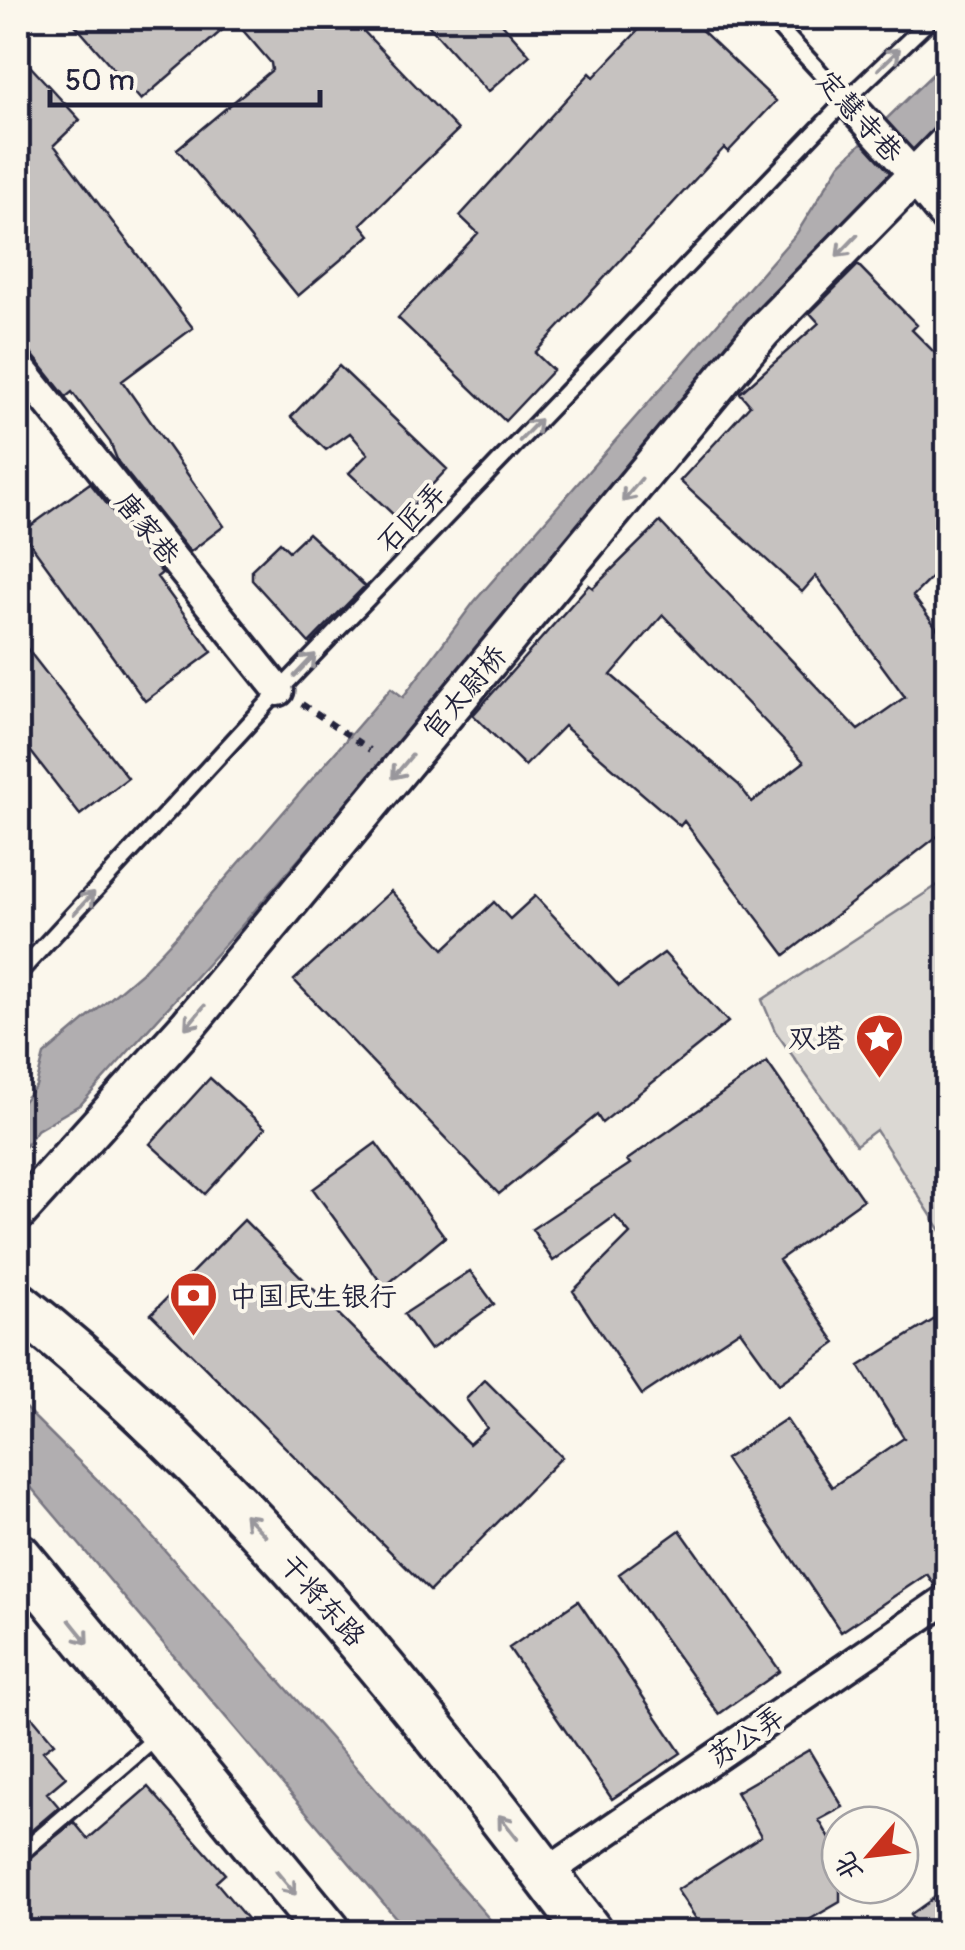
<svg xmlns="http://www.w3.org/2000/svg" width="965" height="1950" viewBox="0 0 965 1950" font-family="Pangolin,'LXGW WenKai TC',sans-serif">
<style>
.green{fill:#dbd8d3;stroke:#7e7d87;stroke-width:2.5}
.water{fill:#b1aeb0;stroke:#787681;stroke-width:2.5}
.building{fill:#c6c2c0;stroke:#22223b;stroke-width:2.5;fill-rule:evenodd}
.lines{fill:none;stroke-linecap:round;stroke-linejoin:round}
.service-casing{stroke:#22223b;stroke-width:21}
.minor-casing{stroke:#22223b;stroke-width:35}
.tertiary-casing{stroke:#22223b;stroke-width:42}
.primary-casing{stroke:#22223b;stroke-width:52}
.path{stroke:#22223b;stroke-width:6;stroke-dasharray:8 8;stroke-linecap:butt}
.service{stroke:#fbf7ec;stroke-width:14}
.minor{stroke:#fbf7ec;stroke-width:28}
.tertiary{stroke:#fbf7ec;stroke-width:35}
.primary{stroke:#fbf7ec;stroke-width:45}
.oneway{stroke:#99979c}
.labels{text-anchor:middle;stroke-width:8;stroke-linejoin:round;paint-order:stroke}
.street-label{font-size:28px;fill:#22223b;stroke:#fbf7ec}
.poi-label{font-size:28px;fill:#22223b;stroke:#fbf7ec;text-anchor:end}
</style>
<rect width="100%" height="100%" fill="#fbf7ec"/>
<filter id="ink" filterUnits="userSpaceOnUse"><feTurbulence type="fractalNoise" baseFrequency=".01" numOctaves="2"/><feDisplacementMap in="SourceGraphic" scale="20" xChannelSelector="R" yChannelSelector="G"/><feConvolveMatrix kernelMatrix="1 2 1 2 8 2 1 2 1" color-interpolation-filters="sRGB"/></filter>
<g filter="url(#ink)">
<path class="green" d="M947,879v361l-71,-110 -20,15 -81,-114 -13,-31z"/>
<path class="water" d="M947,60v69l-34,20 -35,38 -641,744 -156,173 -44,26 -19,27v-50l18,-21 8,-31 100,-85 31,-33 216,-249 12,9 71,-95 323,-369 43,-69z
M18,1401l121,120 362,411h-93l-390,-460z"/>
<path class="building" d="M69,18h282l107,112 -97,94 9,11 -72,61 -121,-147 95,-79 -1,-7 -37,-43 -93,80z
M422,18h75l33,37 -42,37z
M650,18h39l87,83 -48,51 -4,-4 -189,205 18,17 -48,51 -107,-103 80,-85 -18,-17 130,-143 4,4z
M18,53l62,67 -26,25 139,183 -71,53 102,145 -34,26 -72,-90 -8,-20 -38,-50 -6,5 -34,-43 -14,-6z
M858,265l59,60 -5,5 36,36v195l-35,35 35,47v185l-163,127 -101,-134 -4,5 -116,-100 -39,40 -52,-51 116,-130 4,3 67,-66 198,208 47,-33 -89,-121 -14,16 -122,-111 70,-76 -10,-12 79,-70 -9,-10zM663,615l141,147 -52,40 -13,-17 -128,-110z
M339,366l108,103 -48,51 -50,-47 19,-19 -18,-21 -24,17 -35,-33z
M90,483l72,90 -5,4 55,75 -67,49 -123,-169z
M308,533l57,53 -56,57 -57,-63v-11l28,-27 9,9z
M18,637l110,141 -48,37 -62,-80z
M391,891l53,58 50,-47 16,17 25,-23 84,90 45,-33 64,69 -126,101 -5,-8 -98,79 -205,-214z
M767,1062l96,138 -84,60 57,83 -57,41 -39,-54 -98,65 -69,-104 57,-57 -15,-18 -62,45 -21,-32 98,-65 -3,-4z
M210,1078l55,50 -60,66 -55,-50z
M376,1143l69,94 -61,50 -71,-98z
M244,1220l225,224 18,-16 -21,-29 19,-19 77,77 -132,134 -279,-277z
M470,1271l24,33 -64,46 -26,-36z
M948,1311v270l-13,5 -8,-12 -86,58 -116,-173 61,-40 46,68 72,-49 -45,-72z
M680,1530l100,141 -61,43 -100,-140z
M578,1601l103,152 -69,46 -103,-151z
M18,1700l36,43 -11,8 23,26 -19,16 12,14 -41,35z
M809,1750l34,57 -24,13 21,36v46l-52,30h-83l-28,-42 84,-54 -25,-44z
M148,1787l77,87 -9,8 42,50h-240v-66l56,-44 14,17z
M948,1888v44h-25l-13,-17z"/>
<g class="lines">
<defs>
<path id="service" d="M770,18l76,82
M18,974l261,-283 567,-591 86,-82
M18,1856l139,-119"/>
<path id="minor" d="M846,100l69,76
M18,365l261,326
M545,1874l403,-276"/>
<path id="tertiary" d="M915,176l33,40
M18,1213l171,-189 573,-692 186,-190"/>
<path id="primary" d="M18,1305c223,177 401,400 571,627
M18,1556l310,376"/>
</defs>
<use href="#service" class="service-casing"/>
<use href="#minor" class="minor-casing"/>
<use href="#tertiary" class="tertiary-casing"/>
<use href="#primary" class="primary-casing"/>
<path class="path" d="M302,704l68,46"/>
<use href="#service" class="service"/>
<use href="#minor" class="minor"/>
<use href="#tertiary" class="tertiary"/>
<use href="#primary" class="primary"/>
</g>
<defs><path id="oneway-shaft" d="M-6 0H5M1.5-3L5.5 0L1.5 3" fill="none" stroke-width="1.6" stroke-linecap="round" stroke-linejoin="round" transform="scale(2.5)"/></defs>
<g class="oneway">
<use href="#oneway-shaft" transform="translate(889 59) rotate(-44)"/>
<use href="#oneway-shaft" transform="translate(847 246) rotate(134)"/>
<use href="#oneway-shaft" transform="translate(530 430) rotate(-46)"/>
<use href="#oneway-shaft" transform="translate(632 490) rotate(130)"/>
<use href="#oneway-shaft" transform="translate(305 665) rotate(-46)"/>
<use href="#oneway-shaft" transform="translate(402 767) rotate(130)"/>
<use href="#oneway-shaft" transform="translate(84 903) rotate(-47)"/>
<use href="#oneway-shaft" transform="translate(195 1017) rotate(130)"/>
<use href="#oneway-shaft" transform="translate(255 1525) rotate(-134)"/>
<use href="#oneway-shaft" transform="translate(79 1632) rotate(51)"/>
<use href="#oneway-shaft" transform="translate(508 1827) rotate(-128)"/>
<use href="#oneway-shaft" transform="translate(286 1883) rotate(50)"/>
</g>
</g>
<defs>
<symbol id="sight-pin" viewBox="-11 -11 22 30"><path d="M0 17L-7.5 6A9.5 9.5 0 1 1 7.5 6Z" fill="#c8321e" stroke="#fbf7ec"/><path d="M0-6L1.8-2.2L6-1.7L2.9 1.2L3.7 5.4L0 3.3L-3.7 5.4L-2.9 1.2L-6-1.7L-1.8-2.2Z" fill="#fff"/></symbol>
<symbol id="bank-pin" viewBox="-11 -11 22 30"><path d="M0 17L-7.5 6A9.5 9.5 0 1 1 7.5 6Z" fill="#c8321e" stroke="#fbf7ec"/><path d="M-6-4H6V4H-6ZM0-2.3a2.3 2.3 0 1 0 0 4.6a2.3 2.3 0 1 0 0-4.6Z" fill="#fff"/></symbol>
</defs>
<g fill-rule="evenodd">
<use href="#sight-pin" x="852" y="1010" width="55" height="75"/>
<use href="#bank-pin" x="166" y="1268" width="55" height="75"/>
</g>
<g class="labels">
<g class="street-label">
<text transform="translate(860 116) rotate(48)" y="10">定慧寺巷</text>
<text transform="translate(411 517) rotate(-46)" y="10">石匠弄</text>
<text transform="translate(148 528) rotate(51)" y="10">唐家巷</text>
<text transform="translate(464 692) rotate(-50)" y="10">官太尉桥</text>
<text transform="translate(323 1600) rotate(48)" y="10">干将东路</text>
<text transform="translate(746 1736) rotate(-34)" y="10">苏公弄</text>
</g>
<g class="poi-label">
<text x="844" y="1048">双塔</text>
<text x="229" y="1306" text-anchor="start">中国民生银行</text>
</g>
</g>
<rect width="965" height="1950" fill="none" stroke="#fbf7ec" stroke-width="60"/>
<rect x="30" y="30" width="905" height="1890" fill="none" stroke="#22223b" stroke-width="4" filter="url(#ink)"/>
<g transform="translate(870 1855) rotate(242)"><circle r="48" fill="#fbf7ec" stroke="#a4a2a5" stroke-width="2.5"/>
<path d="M0-8L18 38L0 25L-18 38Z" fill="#c8321e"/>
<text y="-15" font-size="28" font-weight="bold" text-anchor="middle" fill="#22223b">北</text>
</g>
<path d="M50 90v15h270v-15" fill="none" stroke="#22223b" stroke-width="5"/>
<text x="65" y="90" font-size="30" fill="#22223b" stroke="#fbf7ec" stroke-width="8" paint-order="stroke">50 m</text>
</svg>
